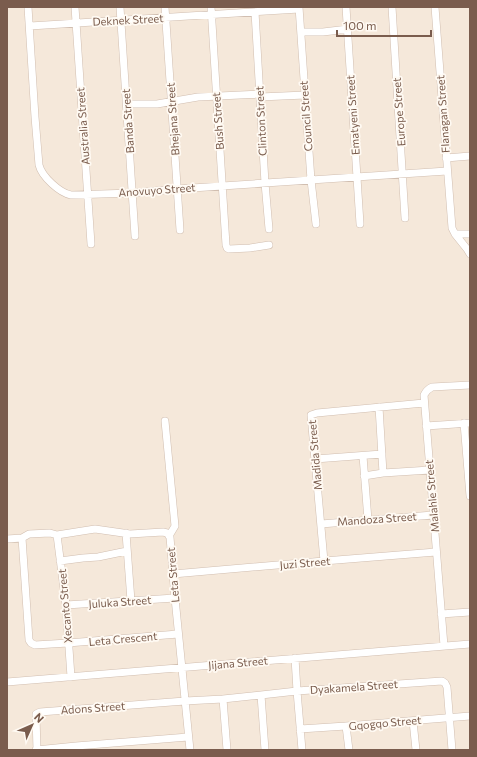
<svg xmlns="http://www.w3.org/2000/svg" width="477" height="757" viewBox="0 0 477 757" font-family="Commissioner,sans-serif">
<style>
.residential{fill:#f5e8da}
.lines{fill:none;stroke-linecap:round;stroke-linejoin:round}
.minor-casing{stroke:#d1beb0;stroke-width:8}
.minor{stroke:#fff;stroke-width:7}
.labels{text-anchor:middle;stroke-width:3.5;stroke-linejoin:round;paint-order:stroke}
.street-label{font-size:11px;fill:#7a5c4d;stroke:#fffaf3}
</style>
<rect width="100%" height="100%" fill="#fdf6ec"/>
<path class="residential" d="M7,7h463v743h-463z"/>
<g class="lines">
<defs>
<path id="minor" d="M28,7l7,110 4,48c3,12 21,28 32,30l61,-2 45,-4 270,-18
M75,7l16,237
M120,7l15,229
M165,7l15,223
M211,7l15,238 1,3 2,1 21,-1 19,-3
M299,7l12,173 5,44
M346,7l14,217
M392,7l13,211
M435,7l17,221 3,6h15
M255,12l10,171 4,46
M30,26l269,-17
M301,32h22l25,-3
M260,97l45,-2
M127,104h30l41,-7 62,-3
M446,158l24,-2
M455,234l12,15 3,5
M379,407l4,66
M165,421l10,105 -6,10
M464,423l6,73
M426,426l44,-3
M363,456l5,64
M315,459l67,-5
M364,476l19,-3 47,-3
M321,524l112,-9
M126,533l5,68
M57,535l9,70 5,72
M22,538l7,102 2,3 4,2 33,-2 110,-9
M7,539l15,-1 7,-4 21,-1 7,2 38,-6 35,5 33,-2 4,1 3,4 5,61 15,152
M60,561l23,-3 15,-1 29,-6
M324,561l-13,-146 6,-2 107,-10
M173,574l151,-13 112,-9
M66,605l109,-7
M441,614l29,-2
M444,646l-20,-251c2,-4 4,-6 8,-8l38,-2
M295,658l2,33 5,59
M7,682l463,-38
M223,699l38,-4
M413,721l3,29
M346,726l3,24
M300,729l46,-3 124,-10
M36,750l40,-4 112,-9
M37,750l-1,-34v-2l4,-2 145,-11 38,-2 4,51
M265,750l-4,-55 36,-4 145,-10 3,2 2,4 5,63"/>
</defs>
<use href="#minor" class="minor-casing"/>
<use href="#minor" class="minor"/>
</g>
<g class="labels">
<g class="street-label">
<text transform="translate(128 20) rotate(-3)" y="4">Deknek Street</text>
<text transform="translate(399 112) rotate(-94)" y="4">Europe Street</text>
<text transform="translate(443 114) rotate(-94)" y="4">Flanagan Street</text>
<text transform="translate(353 115) rotate(-94)" y="4">Ematyeni Street</text>
<text transform="translate(306 116) rotate(-94)" y="4">Council Street</text>
<text transform="translate(173 119) rotate(-94)" y="4">Bhejana Street</text>
<text transform="translate(128 121) rotate(-94)" y="4">Banda Street</text>
<text transform="translate(218 121) rotate(-94)" y="4">Bush Street</text>
<text transform="translate(261 121) rotate(-93)" y="4">Clinton Street</text>
<text transform="translate(83 126) rotate(-94)" y="4">Australia Street</text>
<text transform="translate(157 190) rotate(-4)" y="4">Anovuyo Street</text>
<text transform="translate(315 455) rotate(-95)" y="4">Madida Street</text>
<text transform="translate(432 496) rotate(-95)" y="4">Malahle Street</text>
<text transform="translate(377 519) rotate(-4)" y="4">Mandoza Street</text>
<text transform="translate(305 563) rotate(-5)" y="4">Juzi Street</text>
<text transform="translate(173 575) rotate(-95)" y="4">Leta Street</text>
<text transform="translate(120 602) rotate(-4)" y="4">Juluka Street</text>
<text transform="translate(65 606) rotate(-95)" y="4">Xecanto Street</text>
<text transform="translate(123 639) rotate(-5)" y="4">Leta Crescent</text>
<text transform="translate(238 663) rotate(-5)" y="4">Jijana Street</text>
<text transform="translate(354 687) rotate(-4)" y="4">Dyakamela Street</text>
<text transform="translate(93 708) rotate(-4)" y="4">Adons Street</text>
<text transform="translate(385 723) rotate(-5)" y="4">Gqogqo Street</text>
</g>
</g>
<rect width="477" height="757" fill="none" stroke="#7a5c4d" stroke-width="16"/>
<g transform="translate(32 725) rotate(45)" stroke="#fffaf3" stroke-width="3" paint-order="stroke">
<path d="M0-3L7 15L0 10L-7 15Z" fill="#7a5c4d"/>
<text y="-6" font-size="11" font-weight="bold" text-anchor="middle" fill="#7a5c4d">N</text>
</g>
<path d="M337 30v6h94v-6" fill="none" stroke="#7a5c4d" stroke-width="2"/>
<text x="343" y="30" font-size="12" fill="#7a5c4d" stroke="#fffaf3" stroke-width="3" paint-order="stroke">100 m</text>
</svg>
